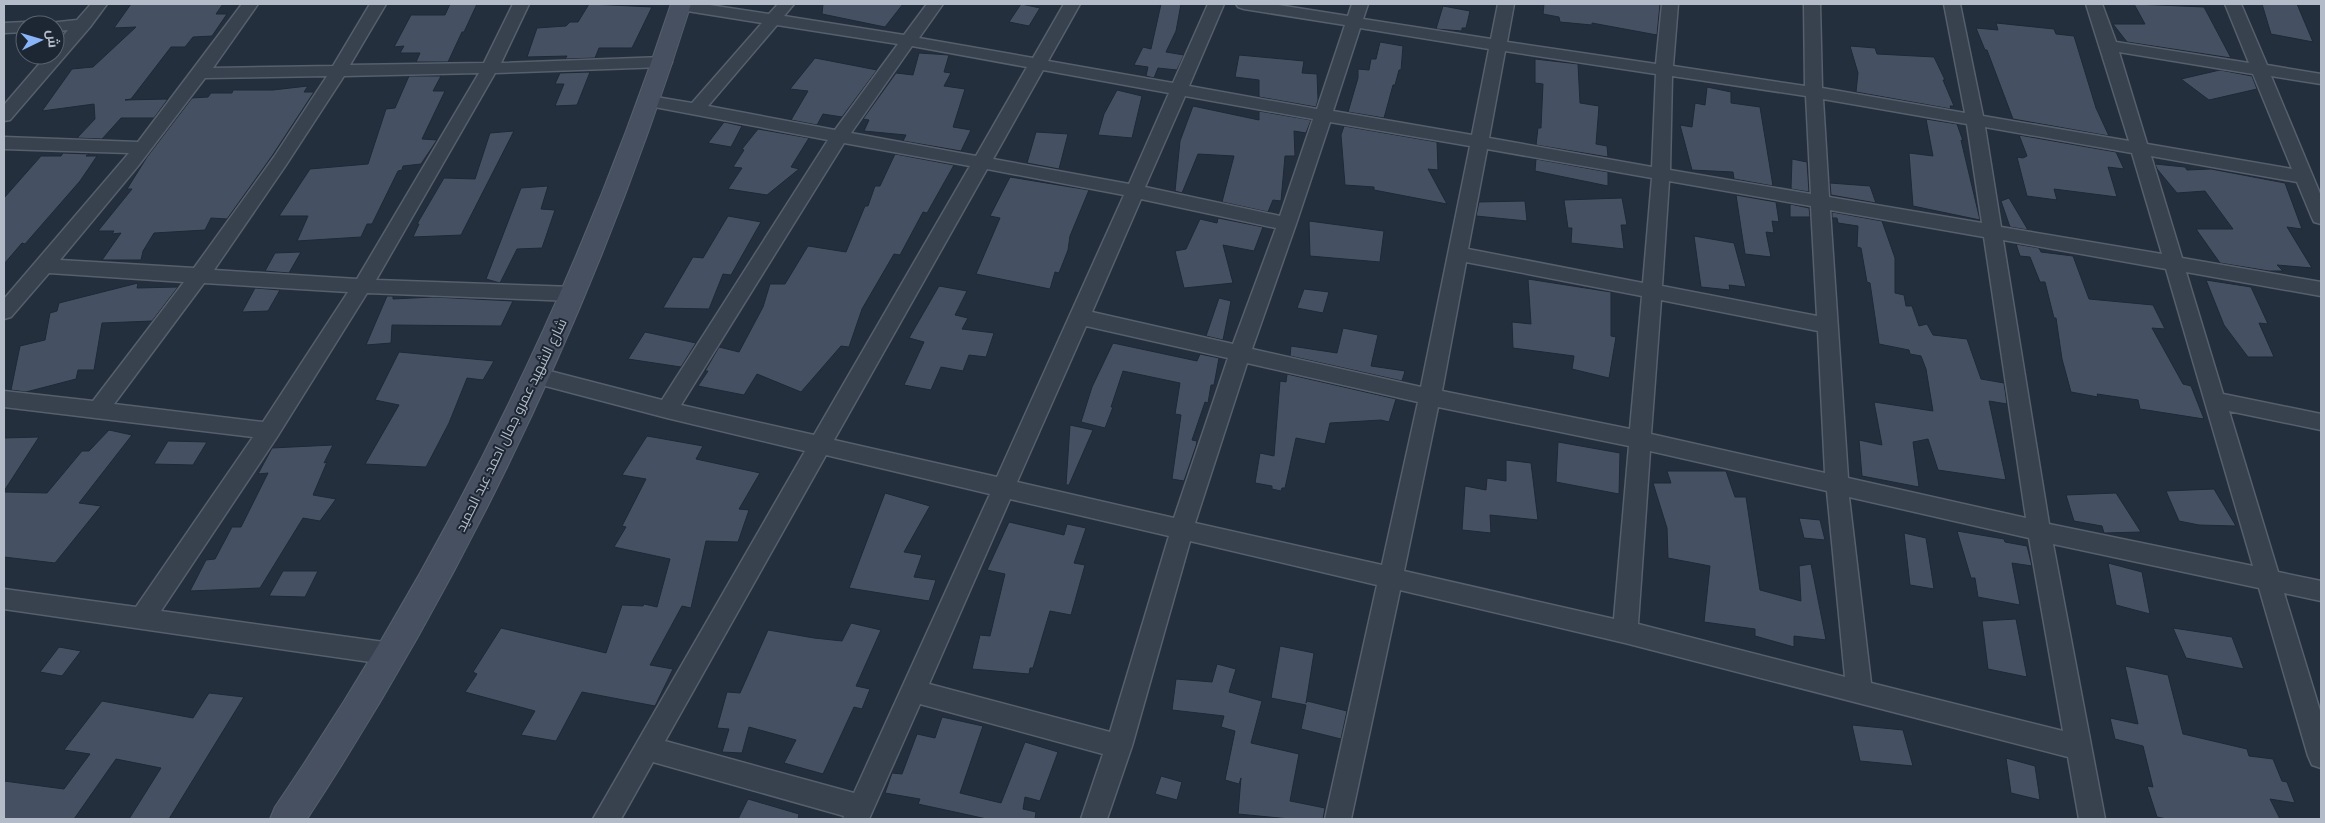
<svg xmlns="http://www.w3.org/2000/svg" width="2325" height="823" viewBox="0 0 2325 823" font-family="Lato,Cairo,sans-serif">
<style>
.building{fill:#455162;stroke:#1f2835}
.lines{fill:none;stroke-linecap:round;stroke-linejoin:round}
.street-casing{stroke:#565f6c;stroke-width:3}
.secondary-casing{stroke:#565f6c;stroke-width:2}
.street{fill:#38414e;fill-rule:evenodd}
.secondary{fill:#465061;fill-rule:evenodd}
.labels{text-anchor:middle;stroke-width:4;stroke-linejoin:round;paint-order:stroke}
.street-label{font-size:14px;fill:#b4bcc9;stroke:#1d2633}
</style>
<rect width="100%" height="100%" fill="#242f3e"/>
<path class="building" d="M131,4h92l-7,10h11l-15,22 -19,1 -8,10h-14l-40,52 -6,1 43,-1 -14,19h-33l-19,21 -25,-1 18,-19 -1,-15 -52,7 30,-42 21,-2 43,-40 -22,1z
M450,4h27l-13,28h-2l-14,30h-32l4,-9h-20l4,-7 -10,1 17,-32h34z
M589,4l63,3 -20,41h-33l-4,10 -30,1 2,-3 -40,1 10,-29 29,-2 4,-4h8z
M823,4h80l-18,23 -63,-13z
M1021,4l19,4 -11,18 -20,-4z
M1161,4h20l-5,27 -10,21 18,3 -7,15 -19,-2 -4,10 -8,-2 2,-9 -14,-2 9,-18 8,2z
M1544,4h116l-3,31 -65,-12v2l-32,-3 -1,-5 -16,-3z
M2134,4l70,3 27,51 -104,-16 -14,-18h32z
M2262,4h35l16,38 -42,-8z
M1443,6l27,5 -4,17h-4v3l-26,-2z
M1996,23l58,6 2,5 18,2 22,72 13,28 -96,-17 -26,-69h-2l-9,-22 22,2z
M1380,42l23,4 -2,24h-2l-4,15h-2l-9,33 -36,-6 10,-34v-9l11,1 2,-11h5z
M1850,46l25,2 2,6 57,3 11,23h-2l11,26h-4l1,3 -95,-17 2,-19z
M919,53l30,2 -5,17 7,1 -7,13 21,3 -12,38 18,3 -10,21 -58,-10 3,-6 -42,-4 5,-11 -6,-1 33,-46 17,2z
M1239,55l65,6 -2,12 15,1 1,26 -2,7 -57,-10v-17l-24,-3z
M815,58l62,12 -35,47 -19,-3 -6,11 -26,-5 17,-29 -18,-2z
M1535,59l43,5 2,39 19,3 -3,38 11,2 1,11 -72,-12 2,-17h3l2,-44 -8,-1z
M2220,70l32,6 5,13 -48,11 -28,-21z
M590,72l-13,33 -22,1 9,-22h-9l5,-11z
M409,76h32l-8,15h12l-23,48 15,1 -16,24 -18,2 -1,4 -4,1 -26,53h-5l-6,13 -64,4 11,-25h-29l31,-47 58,-5 18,-55 9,-1z
M308,86l-4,6h10l-42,64 -45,63 -16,-1 -6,12 -51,3 -11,18 -2,9h-39l19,-27 -9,1 2,-3h-16l34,-42h-5l20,-32 45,-59 16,-1 3,-4h21l1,-3h40z
M1707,87l24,5v11l29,4 13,79 -39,-7 -1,-7 -41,-2 -12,-45 12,2 3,-24 10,2z
M1117,90l25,6 -10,42 -34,-3 6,-21z
M1193,106l66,14v-9l52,9 -5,13 -12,-2 1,25h-10l-4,45 -8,-1 -5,12 -46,-10 12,-46 -36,-2 -16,39 -7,-2 5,-50z
M1926,119l31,5 6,17 -2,-1 19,80 -67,-14 -4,-53 24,3z
M724,122l18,4 -11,21 -23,-4z
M1344,126l93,16 1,28 -10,-1 19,35 -73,-14v-3l-29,-2 -4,-50z
M758,129l51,9 -18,29 8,2 -32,26 -39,-6 14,-21 -9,-1 11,-17 -2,-1z
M514,131l-53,104 -48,2 6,-13h-2l27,-46 31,1 15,-46z
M1036,132l32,2 -9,35 -32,-6z
M2019,135l97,17 8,17 -16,-2 9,30 -63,-8 3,11 -30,-4 -10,-39 6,1 4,-2z
M63,153l26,1 -3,2h11l-17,25 -55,63 -3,-1 -18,21v-66l37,-42h20z
M895,154l59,11 -27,48 -4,-1 -23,43 -6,-1 -32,55 -13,38 -8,-1 -40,46 -44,-18 -13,21 -46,-9 10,-15h-3l14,-24 20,5 24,-45 7,-23h15l23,-38 38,6 19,-46h3l7,-20h5z
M1536,159l72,13v14l-73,-15z
M1792,159l15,3 2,30 -18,-3z
M2155,164l30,3 2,3 24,-1 74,14 17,46 -15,-2 25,41 -35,-3 6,6h-14l-49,-8 -24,-34h37l-28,-38 -28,2 -20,-24z
M1010,177l79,13 -19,46 -2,14 -9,23 -4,-1 -5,17 -74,-15 24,-56 -10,-2z
M1830,183l40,3 6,17 -45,-8z
M548,186l-7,23 14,1 -13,38 -25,1 -17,34 -14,-4 35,-91z
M1736,195l40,7 3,20 -7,-1 2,12 -8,-1 5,25 -26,-3z
M1622,198l5,27h-6l3,24 -53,-6 1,-15h-4l-4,-28z
M2009,198l19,32 -18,-3 -9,-26z
M1525,201l2,20 -51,-5 3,-14z
M1790,204l19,4 1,9h-20z
M1832,212l50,9 13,37v35l9,2 2,11h6l7,20 8,-2 6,11 34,4 14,40 23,4 3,21 -18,-3 17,79 -68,-10 -10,-31 -15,3 6,45 -57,-11 -3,-36 23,5 -8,-43 59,9 -7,-42 -5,-13 -11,-2 -1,-4 -30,-6 -9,-61 -3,-1 -6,-34 -4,-1 1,-21 -20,-3 -1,-5h-5z
M728,216l33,6 -30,53 -8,-1 -14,35 -46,-1 30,-51 10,1z
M1218,218l45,9 -9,24 -31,-6 10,38 -49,5 -9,-37 11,-2 14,-30 17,4z
M1309,221l75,10 -4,31 -70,-6z
M1694,236l40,7 12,44 -17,-2 1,5 -29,-3z
M2016,244l23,4 2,4 32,4 16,43 64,6 12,24 -13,-1 31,56 8,2 13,33 -64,-10 -2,-9 -41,-6 1,3 -27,-5 -9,-33 -6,-41h-2l-9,-36h-5l-10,-25 -10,-1z
M301,252l-12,21 -24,-2 10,-18z
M1528,279l83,13v44l5,1 -7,41 -37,-9 2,-13 -61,-8 -1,-26 19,2z
M2206,280l45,7 17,37 -9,-1 15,34h-26l-24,-32z
M138,283l-1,5 41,-1 -26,34 -50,2 -8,47h-16l-2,9 -50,13 -15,-2 9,-44 25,-6 5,-27 7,-2 2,-8z
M939,286l28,5 -12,24 13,3 -6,11 32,4 -8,24 -17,-2 -6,16 -22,-4 -10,23 -27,-5 20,-43 -15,-4z
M255,288l25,2 -12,21 -26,1z
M1304,289l25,3 -6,21 -26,-5z
M387,296h6v3l40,-2 80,4 -12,25 -109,-1 -1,18 -25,2z
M1219,298l12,3 -8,39 -17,-4z
M1343,328l35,7 -7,31 34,5 -3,10 -112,-25 1,-10 46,7z
M645,332l51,11 -15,24 -53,-8z
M1113,343l84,18 3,-7 19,4 -5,27h-3l-3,18 -3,-1 -13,38 5,1 -1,5 -12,35 -12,-2 9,-64 -6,-1 5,-31 -57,-12 -12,36h2l-8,21 -24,-6 11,-35z
M399,352l95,9 -11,19 -16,-2 -18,45 -23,44 -61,-3 34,-59 -24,-5z
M1287,374l109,25 -7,23 -8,-2 -51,3 -5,21 -29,-6 -11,50h-3l-1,3 -9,-2v-3l-17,-3 5,-30 14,3 6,-75 6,1z
M1070,425l23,5 -24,55h-3z
M109,430l23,5 -53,68 22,3 -46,57 -51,-6v-65l43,1 35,-42h7z
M647,436l56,10 -7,13 64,14 -21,36 10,1 -11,32 -32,-1 -15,67 -9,-2 -32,59 23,4 -18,37 -73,-14 -26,49 -35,-6 14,-24 -70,-19 12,-18 -4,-2 28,-44 105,25 16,-48 21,1 1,-2 13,3 13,-48 -56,-12 12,-20 -4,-1 24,-47 -24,-4z
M39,437l-35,54v-53z
M168,441l39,1 -14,23 -39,-1z
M1558,442l62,11 -1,41 -63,-12z
M333,445l-9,18 3,-1 -14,33 23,4 -16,22 -17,-3 -43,70 -70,3 16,-31 9,-1 17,-32h9l27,-54 -10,1 14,-26z
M1506,460l25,3 7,57 -48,-5 1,18 -29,-3 3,-44 21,4 1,-12 19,3z
M1667,471h59l9,26h11l14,93 41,11 -2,-35 12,-2 15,76 -32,-4v11l-39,-11v-7l-51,-7 6,-56 -42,-8 -1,-30 -14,-45h18z
M2214,489l22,37 -37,-1 -20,-4 -13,-30z
M885,493l45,13 -26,46 18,3 -8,22 22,3 -7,21 -80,-13z
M2116,493l25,39 -37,1 -2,-7 -28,-5 -8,-26z
M1799,518l21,2 5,20 -21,-2z
M1009,522l55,13 3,-11 19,4 -12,35 11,2 -14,50 -21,-4 -17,57h-3l-1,6 -57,-5 8,-34 10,1 15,-62 -18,-4z
M1957,531l47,8 1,3 22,4 5,20 -20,-3 8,42 -42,-8 -3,-19h-4z
M1904,533l22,5 8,51 -24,-4z
M2108,563l34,9 8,42 -34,-9z
M283,571h35l-13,26 -36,-1z
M2016,619l11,58 -39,-8 -6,-48z
M851,623l30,7 -25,56 14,3 -8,20 -8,-2 -31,67 -39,-11 12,-23 -47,-13 -7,26 -20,-1 7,-23 -12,-1 10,-36 13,1 28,-63 46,8 28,3z
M2173,628l59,9 12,32 -58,-11z
M1280,646l34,7 -8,50 1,-2 40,10 -6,28 -40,-10 5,-24 -35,-7z
M59,647l22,4 -19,25 -22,-4z
M1217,664l19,5 -7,23 33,9 -11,42 48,11 -9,47 35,7 -2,11h-33l-52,-5 3,-36 -2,6 -14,-4 10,-49 -14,-4 3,-11 -52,-6 4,-31 36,3z
M2125,666l43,9 15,59 64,15 2,7 24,3 9,22 5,1 8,21 -25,-4 10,20h-113l-10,-2 -10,-31 6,1 -10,-41 -28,-7 -5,-21 28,6z
M209,693l35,4 -75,122h-40l32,-51 -45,-9 -42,60h-70v-38l60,8 26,-35 -26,-4 38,-49 91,17z
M942,717l41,9 -23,67 41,10 24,-61 33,10 -18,49 -15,-4 -2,12 13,3 -1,7h-48l-69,-15 2,-5 -35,-6 7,-20 10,1 15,-40 18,4z
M1852,725l51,5 10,36 -53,-5z
M2006,758l29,8 5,34 -29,-7z
M1161,776l21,6 -5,18 -22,-6z
M748,799l51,15 -1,5h-60z"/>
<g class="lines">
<defs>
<path id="street" d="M91,4h16l-17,23 -80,93 -6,1v-16l43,-50h8v-9l13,-16 -13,1v-6h-7l1,-2 28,-3z
M242,4h16l-45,64 120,-2 37,-62h16l-36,61 134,-2 29,-59h16l-28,59 163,-6 6,1 2,4 -2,4 -6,1 -169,6 -119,207 198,7 7,2 3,5 -3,5 -7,2 -207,-8 -90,144 -116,174 230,32 9,3 3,8 -3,8 -9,3 -387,-56v-20l132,18 117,-170 -249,-30v-16l89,10 91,-119 -135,-9 -38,44 -7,2v-20l125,-146 -125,-4v-12l134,5zM479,73l-122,206 -143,-9 72,-105 58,-89zM327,76l-53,81 -80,111 -134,-8 78,-94 67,-88zM204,283l144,9 -85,130 -149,-18z
M674,4h29l66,10 9,-10h16l-10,12 120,19 23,-31h16l-24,34 114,20 31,-54h16l-32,57 125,22 35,-79h16l-35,82 128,23 28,-84 -101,-16 -6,-2 -2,-3h36l76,12 4,-12h16l-5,15 128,20 7,-35h16l-7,38 149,22 6,-60h16l-5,62 132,20 -1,-82h16l2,84 143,25 -21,-109h16l23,112 146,25 -43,-137h16l14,38 133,21 -24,-59h16l26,61 54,9v10l-50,-8 50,120v28l-7,-2 -2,-4 -15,-36 -146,-26 31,102 139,24v14l-135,-24 37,122 98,20v16l-92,-19 49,161 43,9v20l-37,-8 37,121v54l-9,-3 -4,-9 -49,-168 -206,-44 52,275h-26l-11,-62 -443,-114 -225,-53 -49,229h-26l52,-234 -187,-44 -58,205 -25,73h-26l22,-65 -183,-50 -51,115h-26l1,-3 -191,-54 -32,57h-28l212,-368 -138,-33 -129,-34 -7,-2 -3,-6 3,-6 7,-2 124,32 166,-260 -184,-35 -3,-4 3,-4 6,-1 42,7 70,-80 -81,-13 -6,-2zM777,25l121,19 -63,86 -127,-24zM1360,28l129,21 -17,86 -139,-24zM912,46l115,21 -51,89 -125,-23zM1505,51l151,23 -4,93 -163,-29zM2119,52l134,22 39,95 -145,-25zM1043,70l126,23 -40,91 -136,-25zM1672,76l134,20 5,98 -141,-24zM1185,96l128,23 -33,97 -135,-29zM1823,99l144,25 15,99 -153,-26zM1330,122l140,24 -49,241 -169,-38 44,-125zM1985,127l147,26 30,101 -161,-27zM844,143l126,23 -156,269 -133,-30zM1487,149l165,29 -9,105 -175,-34zM987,169l137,26 -127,282 -163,-37zM1669,181l142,25 6,110 -155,-30zM1141,199l135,29 -43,116 -141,-32zM1830,210l154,27 42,281 -178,-40zM2003,240l163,29 87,297 -204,-42zM1466,262l176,34 -12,133 -188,-38zM1661,300l157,31 7,142 -174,-39zM1086,326l142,32 -54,160 -157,-36zM1247,363l171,39 -36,163 -187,-42zM1438,407l191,39 -15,173 -210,-48zM1650,451l177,40 18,186 -207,-53zM826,455l164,39 -136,299 -189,-52zM1849,497l180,41 34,193 -192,-48zM1010,499l159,37 -59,196 -181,-48z
M25,22l7,3h-7v7l-21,1v-10z"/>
<path id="secondary" d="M671,4h20c-90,288 -219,563 -384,815h-37l5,-12c170,-250 301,-516 396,-803z"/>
</defs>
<use href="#street" class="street-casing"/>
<use href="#secondary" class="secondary-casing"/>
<use href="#street" class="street"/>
<use href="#secondary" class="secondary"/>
</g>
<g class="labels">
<g class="street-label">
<text transform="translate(511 425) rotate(-64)" y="5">شارع الشهيد عمرو جمال احمد عبد الحميد</text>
</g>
</g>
<rect width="2325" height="823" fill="none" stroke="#b4bcc9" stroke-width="10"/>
<g transform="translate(40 40) rotate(85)"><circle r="24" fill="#1d2633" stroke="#59626f"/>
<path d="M0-4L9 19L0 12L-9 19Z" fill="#8ab4f8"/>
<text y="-8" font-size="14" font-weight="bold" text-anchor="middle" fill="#b4bcc9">ش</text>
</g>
</svg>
